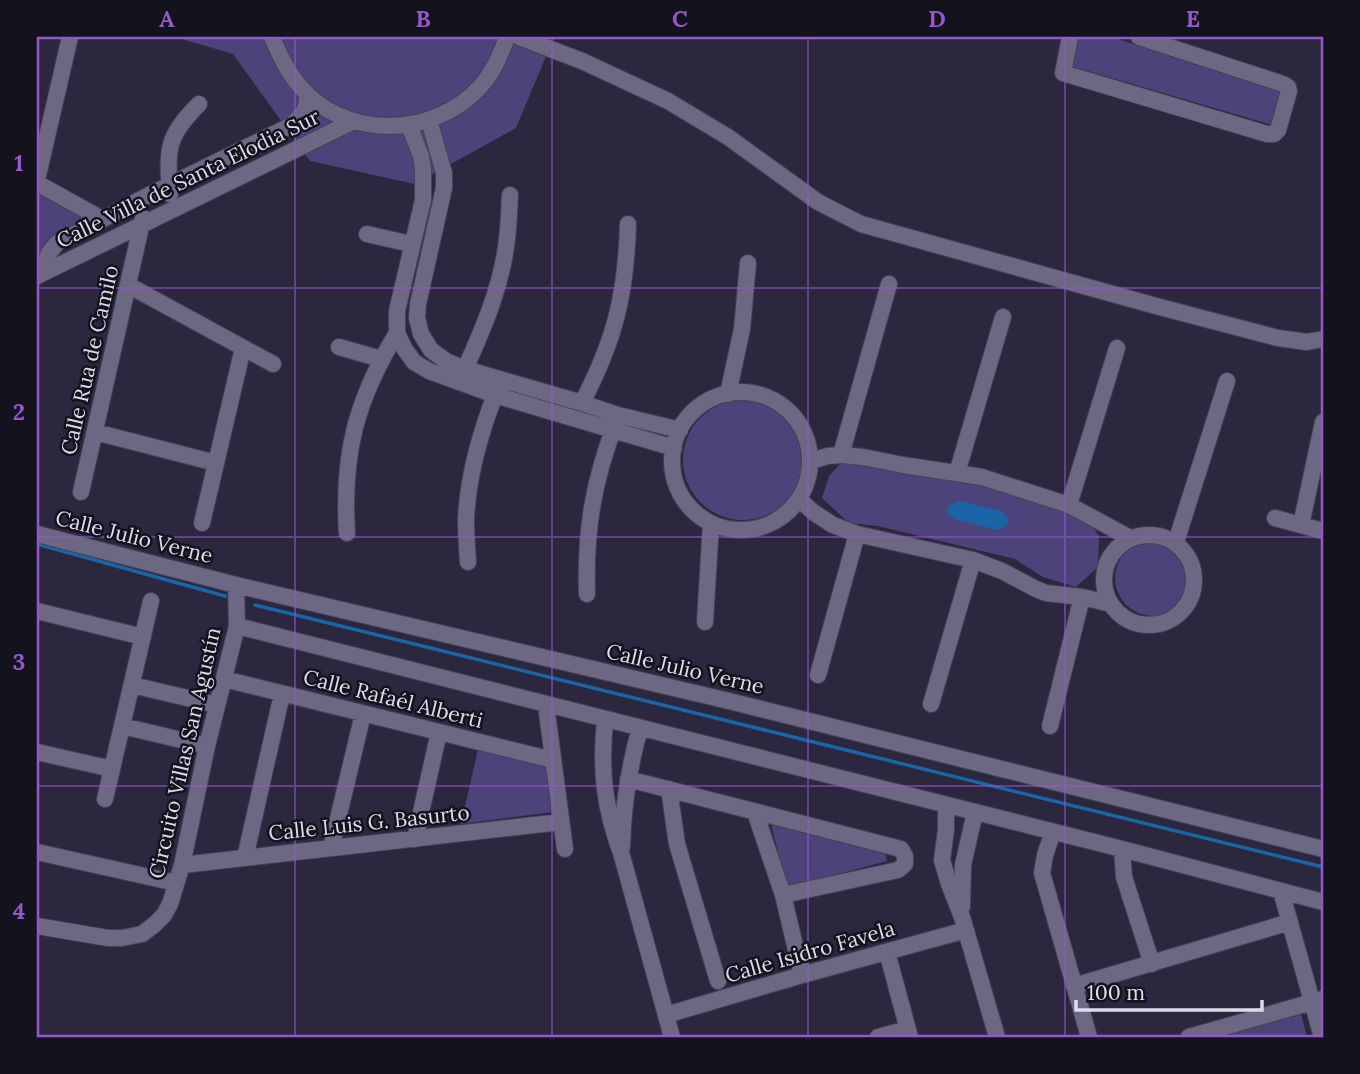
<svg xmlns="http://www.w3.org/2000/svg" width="1360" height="1074" viewBox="0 0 1360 1074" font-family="Lora,serif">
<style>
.green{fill:#4d437b}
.water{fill:#1b65a7}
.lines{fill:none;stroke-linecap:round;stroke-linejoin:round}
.stream{stroke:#1b65a7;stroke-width:3.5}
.minor-casing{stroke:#444155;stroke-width:18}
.minor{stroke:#6c6884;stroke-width:16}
.grid{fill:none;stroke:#9458ca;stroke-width:2;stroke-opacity:0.55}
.labels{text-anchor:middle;stroke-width:5;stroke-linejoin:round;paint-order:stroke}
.street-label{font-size:21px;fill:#dedcec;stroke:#14121d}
.neatline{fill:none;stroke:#9458ca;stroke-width:2.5}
.grid-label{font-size:23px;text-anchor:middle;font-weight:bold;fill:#9458ca}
</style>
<rect width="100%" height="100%" fill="#2b273f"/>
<path class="green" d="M175,37h379l-38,91 -101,56 -105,-23 -77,-107z
M1079,37h32l171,53 -10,35 -201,-59z
M37,191l51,28 -30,14 -21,37z
M683 460a60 60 0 1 1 120 0a60 60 0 1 1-120 0Z
M868,462l122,21 64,26 30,6 15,21 -1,31 -22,20 -33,-10 -28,-18 -137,-33 -29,-3 -27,-25 7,-22 12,-13z
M1115 578a38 38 0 1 1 76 0a38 38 0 1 1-76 0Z
M478,749l71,19 4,44 -92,12z
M776,821l108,28 3,12 -100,27 -16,-64z
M1301,1014l6,23h-91z"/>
<path class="water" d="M960,501l42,10 7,9 -2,5 -9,5 -44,-11 -7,-7 2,-7z"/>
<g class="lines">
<path class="stream" d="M37,544l188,52
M255,605l1068,262"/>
<defs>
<path id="minor" d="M272,37c9,22 19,42 37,59 47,43 126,39 170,-8 14,-15 21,-32 28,-51
M519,37l63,24 86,40 60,36 90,65 43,22 295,82 122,32 29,4 16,-3
M1070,37l-7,36 204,61h7l4,-4 11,-39 -1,-4 -5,-3 -144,-47
M429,120l15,53v15l-26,116 -1,14 4,16 10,16 15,11 19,8 117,34 36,12 62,15
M409,125l12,31 2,13v31l-26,111v22l7,15 10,14 15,9 66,24 179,53
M37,180l33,-143
M37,183l65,36
M170,194c-3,-45 -4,-57 29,-90
M367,234l44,10
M40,274l9,-21 8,-10 92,-48 143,-70 13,-15 3,-15
M37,276l317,-155
M128,285l145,79
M339,347l42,12
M465,369c19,-42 37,-84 42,-130 2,-15 2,-30 3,-44
M672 461a69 69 0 1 1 138 0a69 69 0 1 1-138 0Z
M728,394l14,-65 6,-66
M582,403c33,-64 44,-108 46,-179
M95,432l121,31
M841,455l48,-171
M811,461l17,-5 13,-1 22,2 40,8 79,12 87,28 61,33
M957,473l46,-156
M81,492l62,-274
M799,499l14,13 20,13 24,9 116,26 29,11 34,18 10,4 36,4 29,7
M1069,505l48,-157
M1275,518l48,13
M202,523l41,-175
M1301,525l22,-103
M347,533c-5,-79 9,-133 50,-200
M37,534l199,51 493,116 594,148
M1104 580a45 45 0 1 1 90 0a45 45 0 1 1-90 0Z
M1176,542l51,-161
M468,562c-1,-14 -2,-29 -2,-43 2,-46 15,-89 32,-132
M587,594c-2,-63 6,-112 29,-172
M37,611l106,26
M705,622l6,-99
M237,626l885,223 201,53
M818,675l39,-141
M224,679l329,81
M132,685l85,20
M931,704l42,-144
M546,705l19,144
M605,720c-5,51 -1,87 17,136l50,181
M122,726l85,20
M1050,726l32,-129
M37,752l75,17
M628,779l273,70 4,7v8l-7,6 -115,25
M669,789l8,55 41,137
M105,799l46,-198
M946,805v25l-4,30 7,24 13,33 35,120
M755,812l28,83 19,80
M1053,832l-8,23 -3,18 47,164
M415,839l24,-107
M622,847c1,-41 7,-80 18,-119
M331,848l32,-134
M1122,849l2,28 28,87
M37,852l139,31
M245,858l37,-164
M182,865l379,-43
M1281,891l41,146
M962,907l1,-42 12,-53
M37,926l71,12h14l20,-4 12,-9 10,-10 6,-11 12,-39 25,-119 30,-120 -1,-41
M887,952l23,85
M1074,986l216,-64
M666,1015l136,-40 164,-45
M878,1037l30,-8
M1189,1037l134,-38"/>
</defs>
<use href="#minor" class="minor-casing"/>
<use href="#minor" class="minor"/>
</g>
<path class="grid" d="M295,37v1000M552,37v1000M808,37v1000M1065,37v1000M37,288h1286M37,537h1286M37,786h1286"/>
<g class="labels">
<g class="street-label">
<text transform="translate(188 179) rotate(-26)" y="7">Calle Villa de Santa Elodia Sur</text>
<text transform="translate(90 360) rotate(-77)" y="7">Calle Rua de Camilo</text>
<text transform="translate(134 537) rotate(14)" y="7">Calle Julio Verne</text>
<text transform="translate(685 669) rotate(13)" y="7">Calle Julio Verne</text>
<text transform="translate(393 699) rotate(14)" y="7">Calle Rafaél Alberti</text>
<text transform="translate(185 753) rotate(-77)" y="7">Circuito Villas San Agustín</text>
<text transform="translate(369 823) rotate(-6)" y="7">Calle Luis G. Basurto</text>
<text transform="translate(810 952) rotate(-16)" y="7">Calle Isidro Favela</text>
</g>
</g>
<rect width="1360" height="1074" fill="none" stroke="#14121d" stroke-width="77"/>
<path d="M1076 1000v10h186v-10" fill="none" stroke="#dedcec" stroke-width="3.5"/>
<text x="1087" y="1000" font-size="21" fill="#dedcec" stroke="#14121d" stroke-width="5" paint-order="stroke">100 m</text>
<rect x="38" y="38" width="1284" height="998" class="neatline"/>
<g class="grid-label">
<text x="167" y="27">A</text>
<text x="423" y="27">B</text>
<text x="680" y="27">C</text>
<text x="937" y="27">D</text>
<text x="1193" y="27">E</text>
<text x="19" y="171">1</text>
<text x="19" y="420">2</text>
<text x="19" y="670">3</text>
<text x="19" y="919">4</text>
</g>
</svg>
